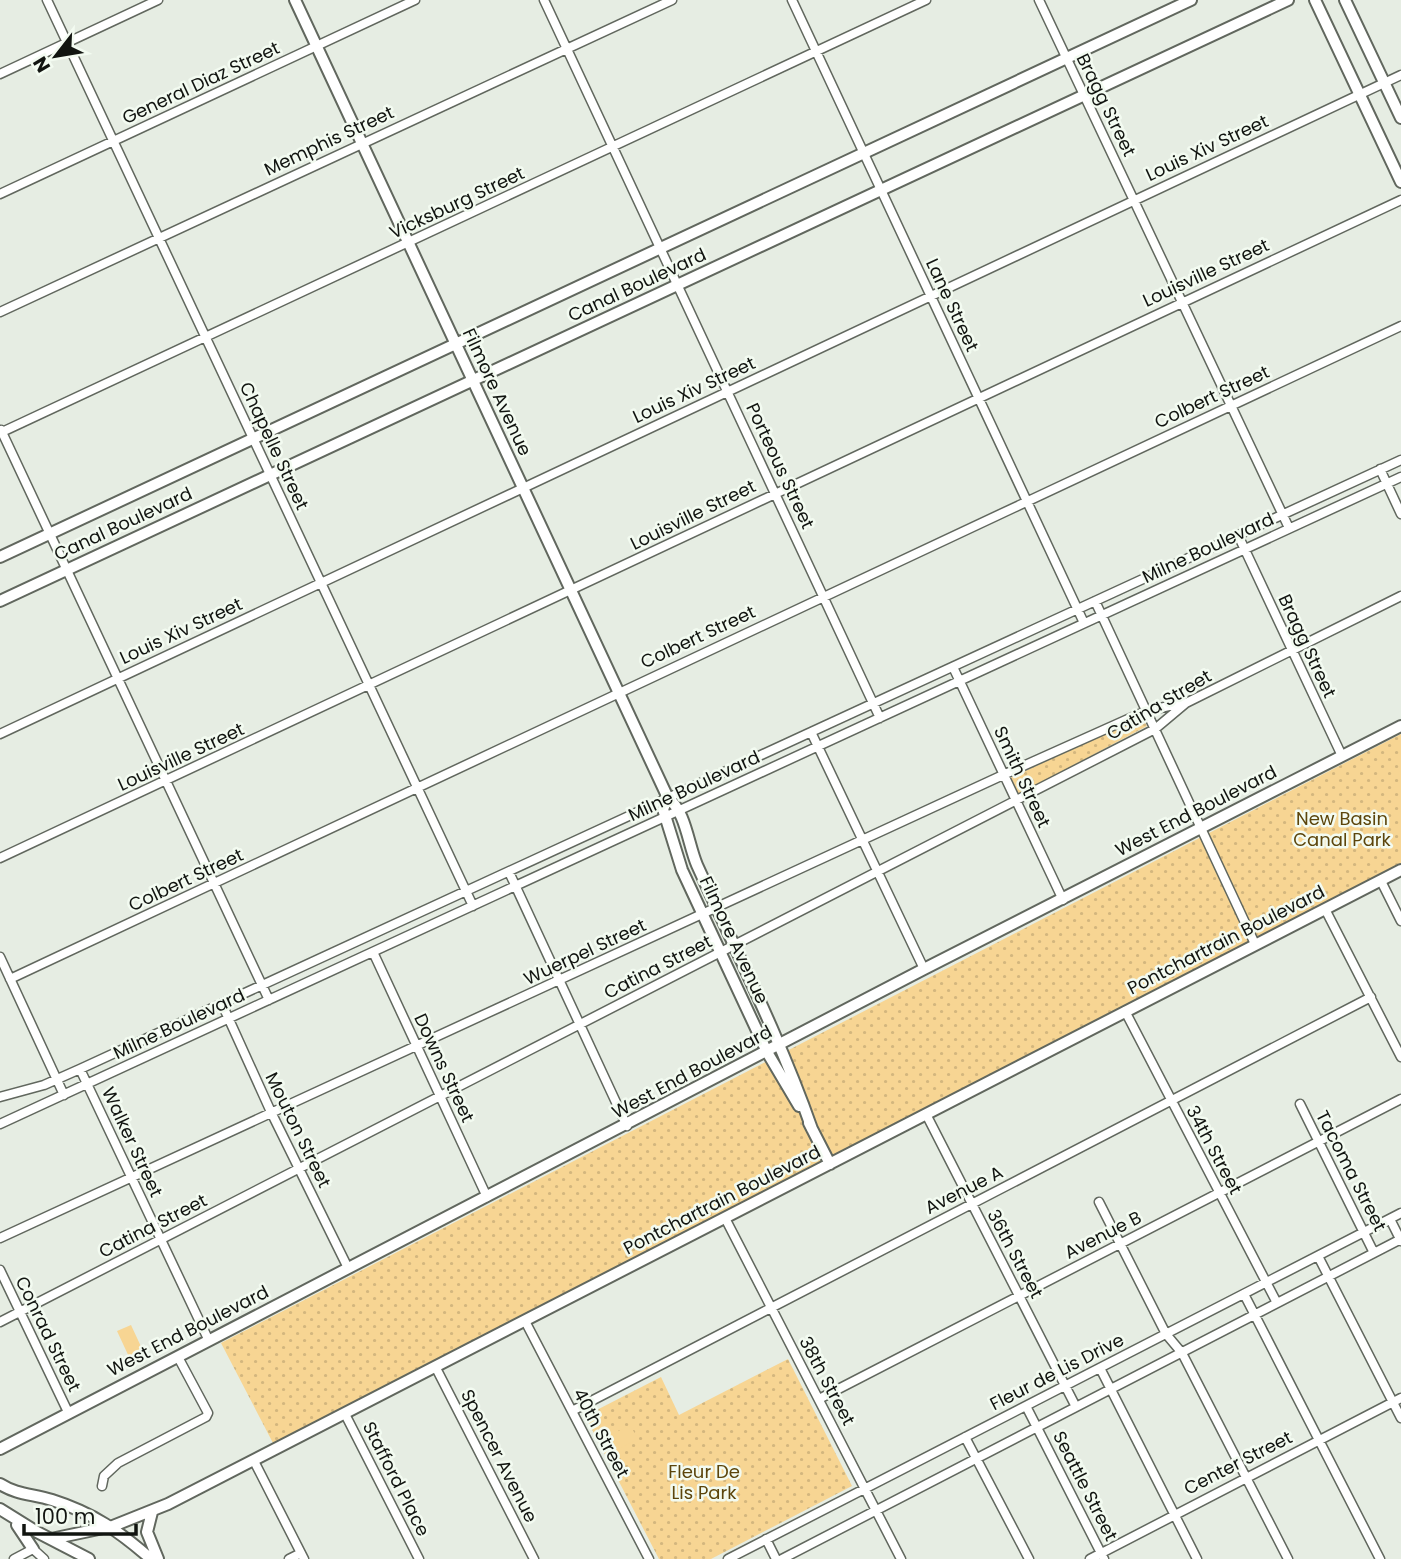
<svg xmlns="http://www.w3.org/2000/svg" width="1401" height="1559" viewBox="0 0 1401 1559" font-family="Poppins,sans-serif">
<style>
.park{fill:url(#park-dots)}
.garden{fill:#f7d593}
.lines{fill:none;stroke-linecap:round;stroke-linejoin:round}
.street-casing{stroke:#61675e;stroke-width:11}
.secondary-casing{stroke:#61675e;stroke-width:14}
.street{stroke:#fff;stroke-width:8}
.secondary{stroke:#fff;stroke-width:10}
.labels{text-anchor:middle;stroke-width:5;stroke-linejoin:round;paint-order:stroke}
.street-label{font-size:18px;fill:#111410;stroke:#f3fbf1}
.park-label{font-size:18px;fill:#5c450b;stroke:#f3fbf1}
</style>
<defs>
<pattern id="park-dots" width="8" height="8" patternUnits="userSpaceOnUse" patternTransform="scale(1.75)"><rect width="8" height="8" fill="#f7d593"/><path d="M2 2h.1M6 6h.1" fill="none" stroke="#d3b67e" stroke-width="1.8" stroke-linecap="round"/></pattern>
</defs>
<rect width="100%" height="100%" fill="#e6ede3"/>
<path class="park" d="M1142,717l5,9 -129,69 -8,-17z
M1401,734v129l-1128,580 -52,-100z
M788,1359l64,127 -141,73h-52l-74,-143 76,-39 18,38z"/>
<path class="garden" d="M131,1325l13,28 -14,6 -13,-28z
M630,1425l8,14 -29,15 -8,-14z"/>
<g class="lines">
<defs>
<path id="street" d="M47,0l426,906
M544,0l336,718
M792,0l292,623
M1039,0l250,528
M0,74l158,-74
M0,194l415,-194
M0,312l672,-312
M1,430l268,570
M0,433l926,-433
M1380,469l21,45
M1238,535l104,221
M1095,601l160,343
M953,667l110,233
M811,732l113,237
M0,734l1401,-659
M0,858l1401,-658
M509,872l118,254
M1381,881l20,40
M1325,909l76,148
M373,952l114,245
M0,957l64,138
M10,979l1391,-653
M222,1004l49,108 77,156
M1125,1011l152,292
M80,1069l129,272
M0,1097l44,-12 36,-16 1321,-609
M1300,1104l74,149
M927,1116l149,291
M0,1124l1401,-647
M1099,1202l67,132 16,19 106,206
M725,1218l176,341
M1390,1219l11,22
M0,1238l1003,-463 143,-64 37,-8
M1318,1256l83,162
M0,1270l68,142
M1244,1294l136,265
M525,1321l124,238
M0,1322l1155,-593 31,-26 215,-107
M436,1368l98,191
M1100,1368l97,191
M819,1399l582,-300
M1026,1406l78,153
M572,1411l799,-414
M345,1414l74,145
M965,1437l64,122
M254,1461l50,98
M102,1486l2,-10 14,-13 88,-46 2,-4 -30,-56
M766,1539l10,20
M14,1559l19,-10 11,10
M289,1559l12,-6
M728,1559l673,-346
M782,1559l619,-320
M1090,1559l311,-161"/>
<path id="secondary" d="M295,0l373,798c18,14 20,46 29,67 40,88 83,173 115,264
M1315,0l86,182
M1345,0l56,118
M0,557l1191,-557
M0,601l1288,-601
M668,798l-5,11 19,61 85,182 32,54
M809,1123l21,41
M0,1449l924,-480 477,-243
M0,1484c17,11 34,10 52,16 41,13 67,31 99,59
M0,1509l37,23 52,27
M152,1512l-5,20 11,27
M17,1525l16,24
M51,1539l62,-13 55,-22 1233,-634"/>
</defs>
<use href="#street" class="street-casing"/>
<use href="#secondary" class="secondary-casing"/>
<use href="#street" class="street"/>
<use href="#secondary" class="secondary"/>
</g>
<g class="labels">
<g class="street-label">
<text transform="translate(201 83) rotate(-25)" y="6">General Diaz Street</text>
<text transform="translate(1106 105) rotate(64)" y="6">Bragg Street</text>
<text transform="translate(329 141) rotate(-25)" y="6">Memphis Street</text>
<text transform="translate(1207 148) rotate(-25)" y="6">Louis Xiv Street</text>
<text transform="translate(457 203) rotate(-25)" y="6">Vicksburg Street</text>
<text transform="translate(1206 273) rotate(-25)" y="6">Louisville Street</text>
<text transform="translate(637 285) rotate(-25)" y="6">Canal Boulevard</text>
<text transform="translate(952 305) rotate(65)" y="6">Lane Street</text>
<text transform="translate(694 390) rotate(-25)" y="6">Louis Xiv Street</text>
<text transform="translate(497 392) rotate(65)" y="6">Filmore Avenue</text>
<text transform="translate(1212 397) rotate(-25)" y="6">Colbert Street</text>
<text transform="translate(274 446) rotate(65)" y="6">Chapelle Street</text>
<text transform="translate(780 466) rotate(65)" y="6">Porteous Street</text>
<text transform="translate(693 515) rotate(-26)" y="6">Louisville Street</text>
<text transform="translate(123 524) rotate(-25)" y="6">Canal Boulevard</text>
<text transform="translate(1208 548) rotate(-25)" y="6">Milne Boulevard</text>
<text transform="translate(181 631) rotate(-25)" y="6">Louis Xiv Street</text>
<text transform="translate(698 637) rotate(-25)" y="6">Colbert Street</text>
<text transform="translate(1307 646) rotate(65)" y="6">Bragg Street</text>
<text transform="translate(1159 705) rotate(-31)" y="6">Catina Street</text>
<text transform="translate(181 757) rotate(-25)" y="6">Louisville Street</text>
<text transform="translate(1022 777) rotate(65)" y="6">Smith Street</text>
<text transform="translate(694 786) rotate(-25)" y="6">Milne Boulevard</text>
<text transform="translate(1196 811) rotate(-27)" y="6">West End Boulevard</text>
<text transform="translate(186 880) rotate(-25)" y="6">Colbert Street</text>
<text transform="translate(734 940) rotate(65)" y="6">Filmore Avenue</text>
<text transform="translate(1226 940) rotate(-27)" y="6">Pontchartrain Boulevard</text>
<text transform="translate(585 952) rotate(-25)" y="6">Wuerpel Street</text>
<text transform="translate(658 967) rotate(-27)" y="6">Catina Street</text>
<text transform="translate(179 1024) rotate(-25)" y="6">Milne Boulevard</text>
<text transform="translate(444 1068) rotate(65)" y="6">Downs Street</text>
<text transform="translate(692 1072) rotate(-28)" y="6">West End Boulevard</text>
<text transform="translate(298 1130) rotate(64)" y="6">Mouton Street</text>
<text transform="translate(132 1142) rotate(65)" y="6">Walker Street</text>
<text transform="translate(1214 1150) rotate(62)" y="6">34th Street</text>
<text transform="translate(1351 1171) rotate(63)" y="6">Tacoma Street</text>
<text transform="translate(964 1190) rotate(-27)" y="6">Avenue A</text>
<text transform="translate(722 1200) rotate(-27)" y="6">Pontchartrain Boulevard</text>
<text transform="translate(153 1226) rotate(-27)" y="6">Catina Street</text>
<text transform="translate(1103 1235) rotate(-27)" y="6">Avenue B</text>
<text transform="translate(1015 1254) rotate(62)" y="6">36th Street</text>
<text transform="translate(188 1331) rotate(-27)" y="6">West End Boulevard</text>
<text transform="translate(48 1334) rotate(64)" y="6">Conrad Street</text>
<text transform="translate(1057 1372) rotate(-27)" y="6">Fleur de Lis Drive</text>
<text transform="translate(827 1381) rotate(62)" y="6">38th Street</text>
<text transform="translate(601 1433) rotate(62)" y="6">40th Street</text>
<text transform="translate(499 1456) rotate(63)" y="6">Spencer Avenue</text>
<text transform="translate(1238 1463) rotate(-27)" y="6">Center Street</text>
<text transform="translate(396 1479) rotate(63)" y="6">Stafford Place</text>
<text transform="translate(1085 1486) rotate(63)" y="6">Seattle Street</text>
</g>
<g class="park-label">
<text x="1342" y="825">New Basin<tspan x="1342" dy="21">Canal Park</tspan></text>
<text x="704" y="1478">Fleur De<tspan x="704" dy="21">Lis Park</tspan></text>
</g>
</g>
<g transform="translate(56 56) rotate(239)" stroke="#f3fbf1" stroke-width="5" paint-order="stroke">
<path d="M0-5L12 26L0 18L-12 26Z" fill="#111410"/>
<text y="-10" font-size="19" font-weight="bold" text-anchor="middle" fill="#111410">N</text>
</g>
<path d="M24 1524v10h112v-10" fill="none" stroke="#111410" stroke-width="3.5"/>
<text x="35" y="1524" font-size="21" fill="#111410" stroke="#f3fbf1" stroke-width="5" paint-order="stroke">100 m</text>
</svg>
